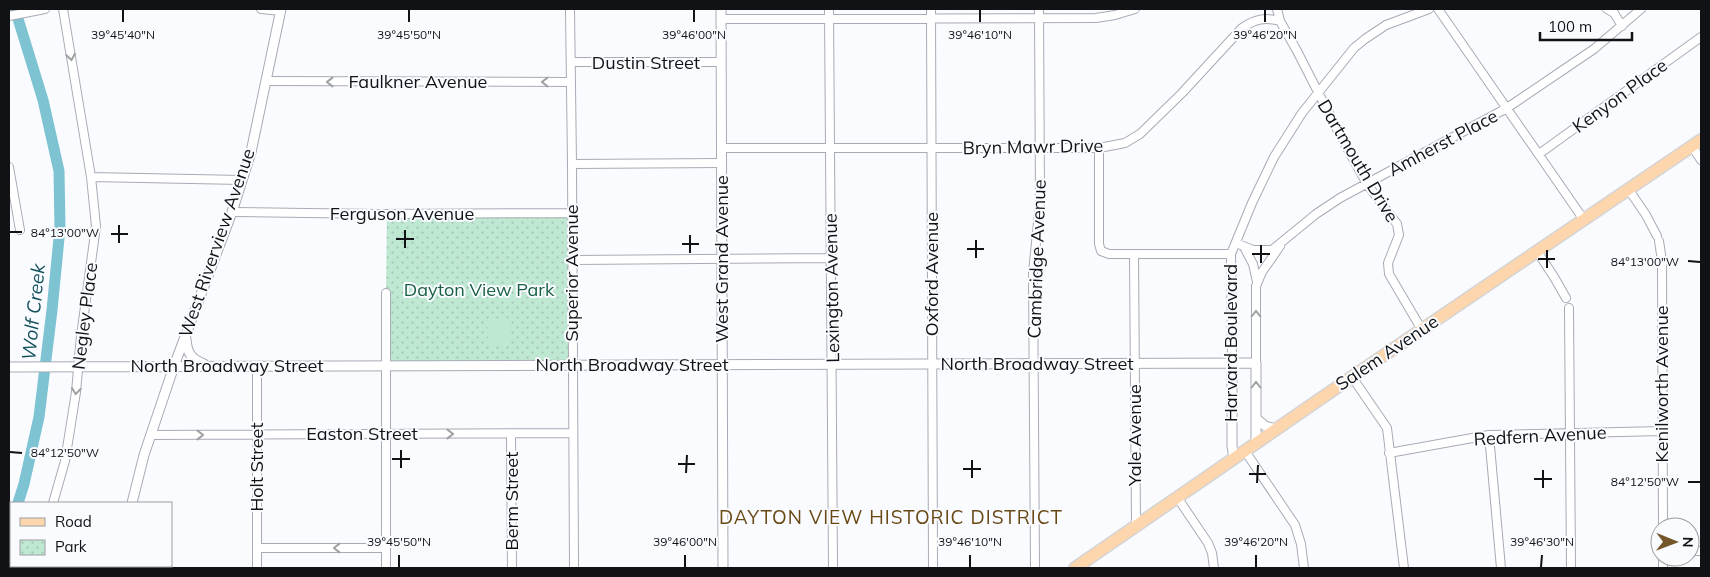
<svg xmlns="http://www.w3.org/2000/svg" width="1710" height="577" viewBox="0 0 1710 577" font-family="Mulish,sans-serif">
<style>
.park{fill:url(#park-dots)}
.pitch{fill:#bfe8d3}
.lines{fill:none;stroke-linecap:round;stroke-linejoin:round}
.river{stroke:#7dc3d2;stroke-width:11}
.minor-casing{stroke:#a7abb5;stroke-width:10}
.tertiary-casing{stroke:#a7abb5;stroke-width:11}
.primary-casing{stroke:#d4d4d5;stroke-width:14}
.minor{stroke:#fff;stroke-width:8}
.tertiary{stroke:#fff;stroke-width:9}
.primary{stroke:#fdd6ae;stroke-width:11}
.oneway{stroke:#9fa0a1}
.ticks{fill:none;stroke:#101215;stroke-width:2}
.labels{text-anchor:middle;stroke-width:4;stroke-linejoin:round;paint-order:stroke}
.street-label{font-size:18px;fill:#101215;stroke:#f9fbff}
.park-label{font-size:18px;fill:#195f44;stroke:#f9fbff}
.water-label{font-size:19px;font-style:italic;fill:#124f5a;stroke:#f9fbff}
.neighbourhood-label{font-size:19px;letter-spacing:1px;fill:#694814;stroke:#f9fbff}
.ticks-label{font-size:12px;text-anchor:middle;fill:#101215;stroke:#f9fbff;stroke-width:4;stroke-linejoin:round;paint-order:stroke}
</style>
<defs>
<pattern id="park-dots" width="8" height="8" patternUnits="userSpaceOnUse" patternTransform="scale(1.25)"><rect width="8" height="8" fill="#bfe8d3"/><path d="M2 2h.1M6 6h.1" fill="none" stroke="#a3c6b4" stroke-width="1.8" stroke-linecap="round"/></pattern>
</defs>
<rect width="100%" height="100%" fill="#f9fbff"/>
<path class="park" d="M387,213h185v153l-187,-1z"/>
<path class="pitch" d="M509,318l1,27 -22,1 -1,-27z"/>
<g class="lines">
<path class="river" d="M15,9l28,91 16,71 1,57 -8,82 -13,107 -15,67 -6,19
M9,530l2,-7"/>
<defs>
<path id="minor" d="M261,9l20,2
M570,9l2,155 2,404
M829,9l4,559
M931,9l2,559
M1277,9l3,12 17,30 43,84 27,49 30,40 2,11 -11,28 1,11 33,56
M1438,9l146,211
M1607,9l7,4 8,13
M9,16l36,-7
M721,19l375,-1 19,-3 20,-6
M571,62h150
M266,81l305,1
M1692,146l9,14
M722,148h377l26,-5 15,-9 42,-41 60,-65c13,-9 23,-11 38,-7
M1099,148v96l2,7 8,3h122
M1539,154l162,-117
M572,164l150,-1
M9,167l11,63
M91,177l151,3
M1629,190l17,25 11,21
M232,212l146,2 194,-1
M1659,241l3,20 1,266
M1236,243l17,7h19l44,-36 24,-16 167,-90 87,-59 47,-40
M1244,247l9,17 4,18
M1537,251l17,26 12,21
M1134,254l2,272
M573,260l259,-2
M386,293v275
M1569,308l2,260
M1232,363l-1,-109 21,-51 22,-46 28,-44 52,-65 11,-9 21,-14 43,-16
M1256,363v-77l6,-14 18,-26
M257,366v202
M1352,377l35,51 17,140
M511,434l1,134
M151,435l422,-2
M1489,435l12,133
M1245,451l50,74 6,19 3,24
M1389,453l100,-18 173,-4
M1177,497l31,46 4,10 2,15
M53,503l12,-42 11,-69 5,-56 15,-110 -5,-49 -28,-168
M257,548h129
M1690,551h11
M1663,557v11
M123,566l32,2
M32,568l1,-2
M1035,568l-2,-295 7,-71 -1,-193"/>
<path id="tertiary" d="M721,9l2,559
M186,339c1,14 5,20 18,25
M1232,363v83l2,12
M9,367l1247,-4v80
M1256,418l9,8 11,3
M132,503l12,-48 30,-89 58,-154 19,-60 30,-143
M117,568v-2"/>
<path id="primary" d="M1075,568l277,-191 349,-237"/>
</defs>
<use href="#minor" class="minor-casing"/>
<use href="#tertiary" class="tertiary-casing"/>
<use href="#primary" class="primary-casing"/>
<use href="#minor" class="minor"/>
<use href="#tertiary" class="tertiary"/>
<use href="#primary" class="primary"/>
</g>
<defs><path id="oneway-chevron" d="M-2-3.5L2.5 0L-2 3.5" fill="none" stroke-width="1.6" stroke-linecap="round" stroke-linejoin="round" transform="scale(1.25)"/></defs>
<g class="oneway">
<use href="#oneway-chevron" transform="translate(71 57) rotate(81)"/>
<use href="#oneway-chevron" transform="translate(330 82) rotate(-180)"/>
<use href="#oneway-chevron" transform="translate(545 82) rotate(-180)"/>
<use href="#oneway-chevron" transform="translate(1256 314) rotate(-90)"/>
<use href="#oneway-chevron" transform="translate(1256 385) rotate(-90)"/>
<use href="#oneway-chevron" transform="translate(76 391) rotate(97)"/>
<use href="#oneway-chevron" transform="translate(450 434)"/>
<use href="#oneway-chevron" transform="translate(200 435)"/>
<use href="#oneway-chevron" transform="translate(337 548) rotate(180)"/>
</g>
<path class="ticks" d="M123,22v-12M409,22v-12M694,22v-12M980,22v-12M1265,22v-12M10,232h12M111,234h17M396,239h18M119,243v-18M682,244h17M405,248v-18M967,249h17M690,253v-18M1252,254h18M976,258v-18M1538,259h17M1688,261l12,1M1261,263v-18M1547,268v-18M10,452l12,1M392,459h18M678,464h17M401,468v-18M963,469h18M686,473l1,-18M1249,474h17M972,478v-18M1534,479h18M1688,482h12M1257,483l1,-18M1543,488v-18M399,567v-12M685,567v-12M970,567v-12M1256,567v-12M1541,567l1,-12"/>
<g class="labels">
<g class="street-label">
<text x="646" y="69">Dustin Street</text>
<text x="418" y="88">Faulkner Avenue</text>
<text transform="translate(1620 96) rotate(-36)" y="6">Kenyon Place</text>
<text transform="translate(1443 143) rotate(-28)" y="6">Amherst Place</text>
<text transform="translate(1033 147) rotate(-1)" y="6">Bryn Mawr Drive</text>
<text transform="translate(1358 161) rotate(59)" y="6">Dartmouth Drive</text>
<text x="402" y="220">Ferguson Avenue</text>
<text transform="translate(217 243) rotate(-71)" y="6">West Riverview Avenue</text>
<text transform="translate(722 259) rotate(-90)" y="6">West Grand Avenue</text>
<text transform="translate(1037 259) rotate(-88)" y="6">Cambridge Avenue</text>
<text transform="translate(572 273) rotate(-90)" y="6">Superior Avenue</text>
<text transform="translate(932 274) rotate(-90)" y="6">Oxford Avenue</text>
<text transform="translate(832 288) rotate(-91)" y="6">Lexington Avenue</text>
<text transform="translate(85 316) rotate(-83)" y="6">Negley Place</text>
<text transform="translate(1231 343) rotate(-90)" y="6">Harvard Boulevard</text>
<text transform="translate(1387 353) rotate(-34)" y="6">Salem Avenue</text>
<text x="1037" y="370">North Broadway Street</text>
<text x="632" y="371">North Broadway Street</text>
<text x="227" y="372">North Broadway Street</text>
<text transform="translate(1662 384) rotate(-90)" y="6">Kenilworth Avenue</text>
<text x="362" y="440">Easton Street</text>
<text transform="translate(1135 435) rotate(-90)" y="6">Yale Avenue</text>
<text transform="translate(1540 436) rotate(-3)" y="6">Redfern Avenue</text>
<text transform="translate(257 467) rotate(-90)" y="6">Holt Street</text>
<text transform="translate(512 501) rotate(-90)" y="6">Berm Street</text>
</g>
<g class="park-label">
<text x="479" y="296">Dayton View Park</text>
</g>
<g class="water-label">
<text transform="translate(33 312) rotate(-84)" y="7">Wolf Creek</text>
</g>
<g class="neighbourhood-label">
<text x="891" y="524">DAYTON VIEW HISTORIC DISTRICT</text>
</g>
</g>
<g class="ticks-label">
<text x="123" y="39">39°45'40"N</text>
<text x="409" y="39">39°45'50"N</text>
<text x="694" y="39">39°46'00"N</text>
<text x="980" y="39">39°46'10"N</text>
<text x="1265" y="39">39°46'20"N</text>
<text x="65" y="237">84°13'00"W</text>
<text x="1645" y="266">84°13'00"W</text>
<text x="65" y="457">84°12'50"W</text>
<text x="1645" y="486">84°12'50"W</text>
<text x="399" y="546">39°45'50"N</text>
<text x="685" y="546">39°46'00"N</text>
<text x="970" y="546">39°46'10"N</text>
<text x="1256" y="546">39°46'20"N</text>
<text x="1542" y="546">39°46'30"N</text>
</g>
<rect width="1710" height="577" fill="none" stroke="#101215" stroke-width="20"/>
<rect x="10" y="502" width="162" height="65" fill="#f9fbff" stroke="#9c9ea1"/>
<rect x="20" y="518" width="25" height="8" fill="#fdd6ae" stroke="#9c9ea1"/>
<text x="55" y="527" font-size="15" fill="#101215">Road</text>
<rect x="20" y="540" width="25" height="15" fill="url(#park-dots)" stroke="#9c9ea1"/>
<text x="55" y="552" font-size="15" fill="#101215">Park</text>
<g transform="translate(1675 542) rotate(91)"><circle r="24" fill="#f9fbff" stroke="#9c9ea1"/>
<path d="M0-4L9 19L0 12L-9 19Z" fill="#75562b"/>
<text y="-8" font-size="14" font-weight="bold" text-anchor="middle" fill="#101215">N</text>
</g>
<path d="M1540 32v8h92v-8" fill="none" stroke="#101215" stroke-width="2.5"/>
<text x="1548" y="32" font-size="15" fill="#101215" stroke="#f9fbff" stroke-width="4" paint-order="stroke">100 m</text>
</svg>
